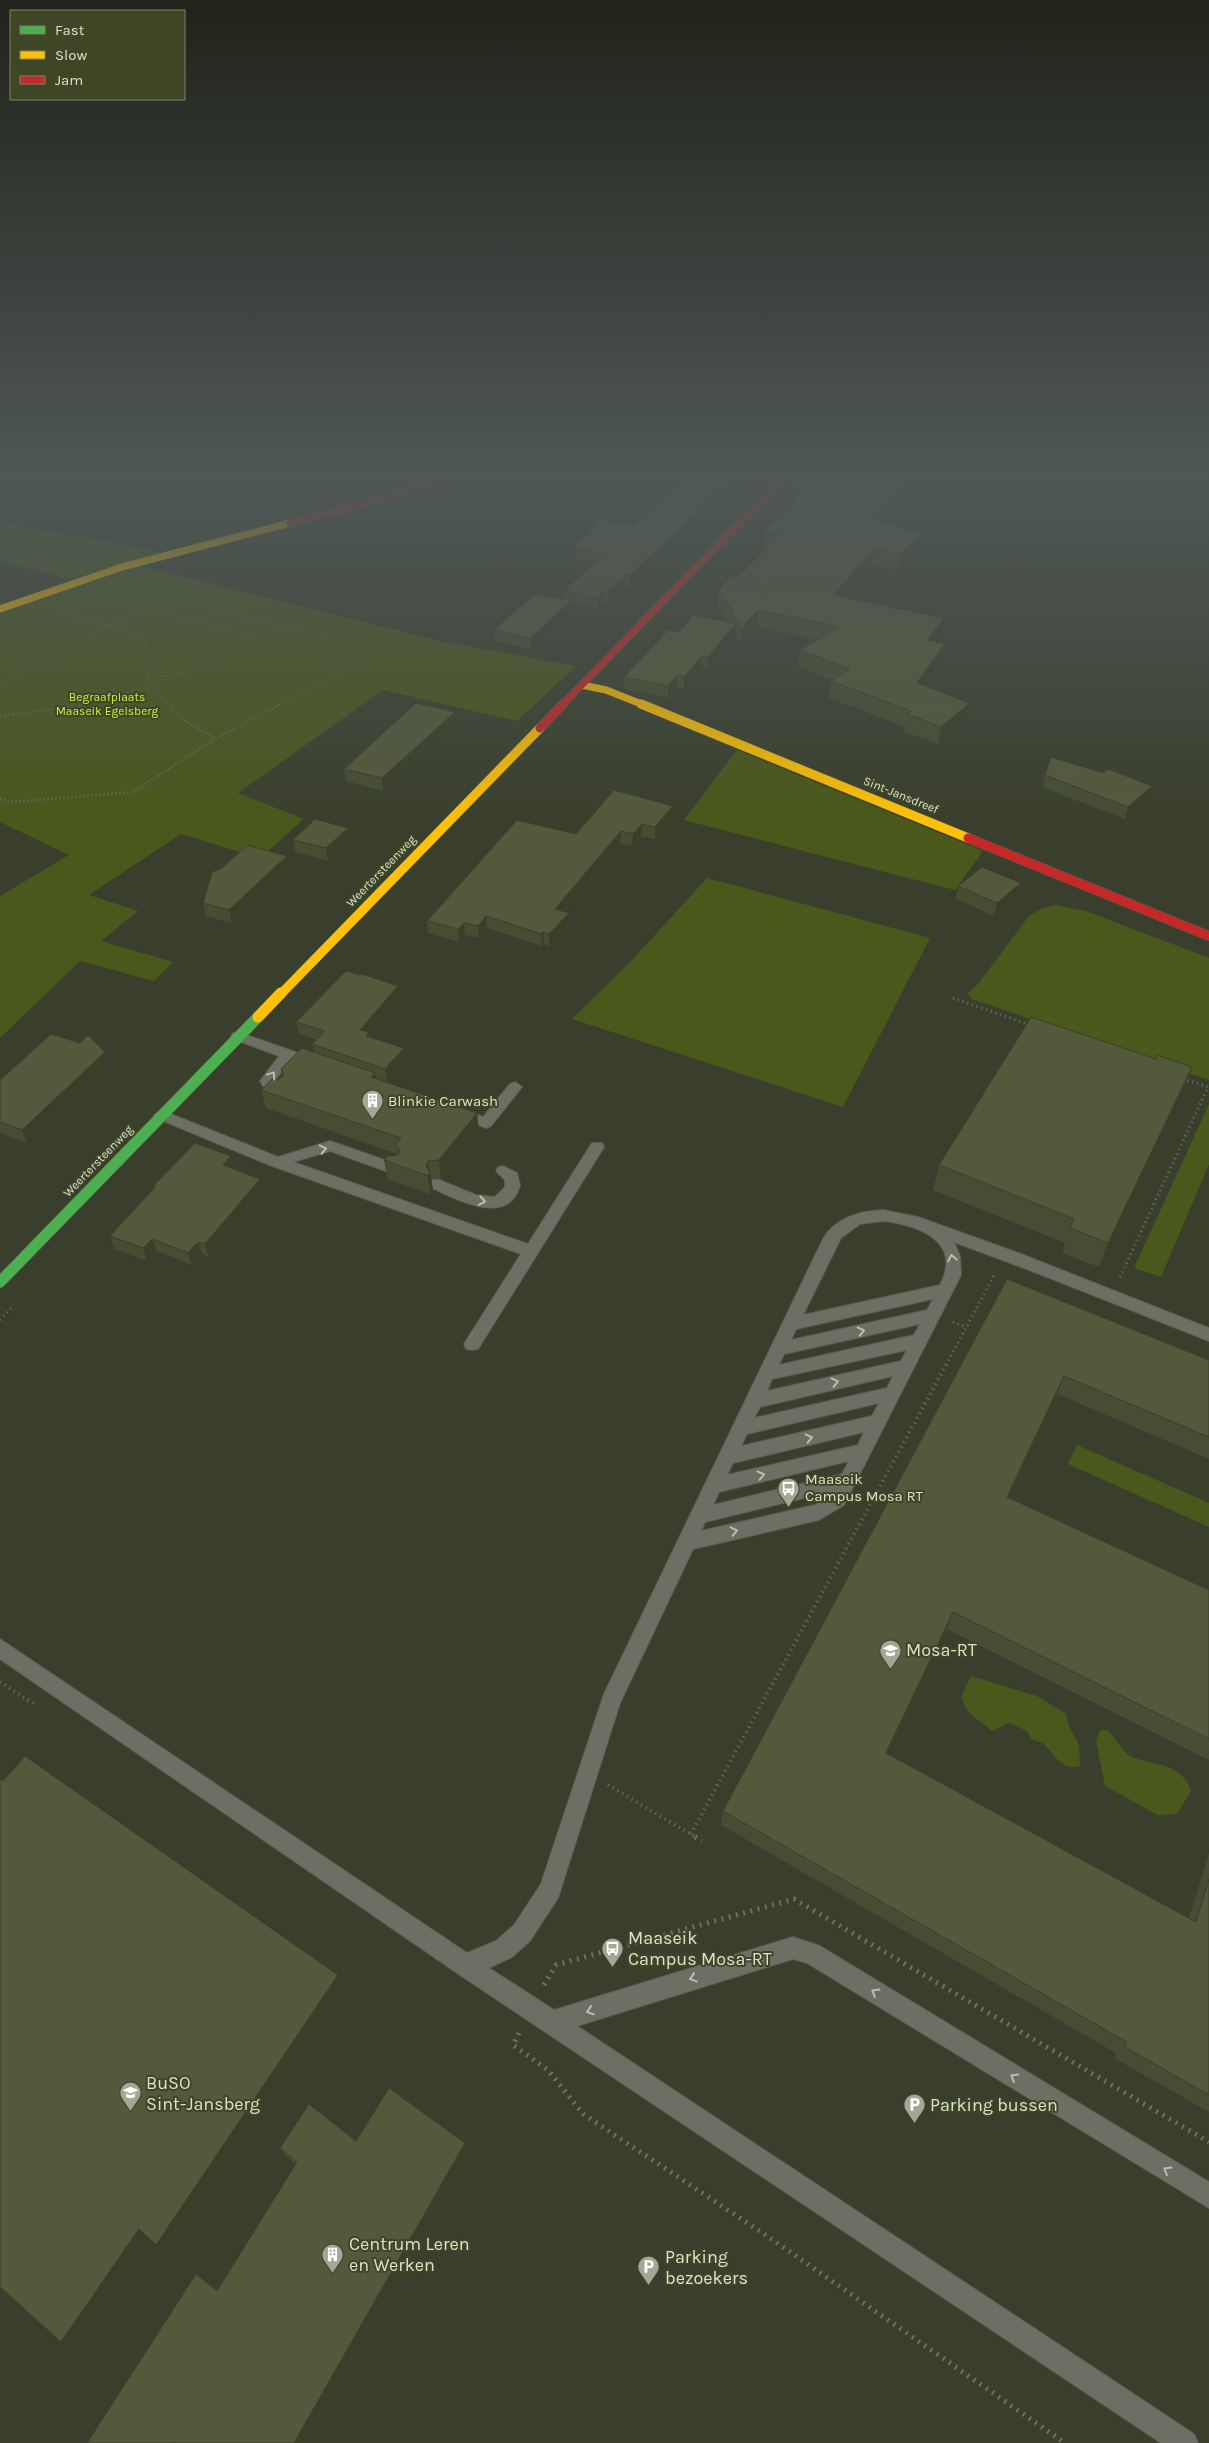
<svg xmlns="http://www.w3.org/2000/svg" width="1209" height="2443" viewBox="0 0 1209 2443" font-family="Karla,sans-serif">
<style>
.green{fill:#4a581c}
.lines{fill:none;stroke-linecap:round;stroke-linejoin:round}
.lane-casing{stroke:#595d4d;stroke-width:2}
.fast-casing{stroke:#595d4d;stroke-width:12}
.slow-far2-casing{stroke:#595d4d;stroke-width:8}
.slow-far1-casing{stroke:#595d4d;stroke-width:10}
.slow-casing{stroke:#595d4d;stroke-width:12}
.jam-far1-casing{stroke:#595d4d;stroke-width:8}
.jam-casing{stroke:#595d4d;stroke-width:10}
.path-far4{stroke:#6e7165;stroke-width:2;stroke-dasharray:0.5 2.5;stroke-linecap:butt}
.path-far3{stroke:#6e7165;stroke-width:2.5;stroke-dasharray:1 3;stroke-linecap:butt}
.path-far2{stroke:#6e7165;stroke-width:3;stroke-dasharray:1 4;stroke-linecap:butt}
.path-far1{stroke:#6e7165;stroke-width:4;stroke-dasharray:1 4.5;stroke-linecap:butt}
.path{stroke:#6e7165;stroke-width:5;stroke-dasharray:2 5.5;stroke-linecap:butt}
.lane{fill:#6c7064;fill-rule:evenodd}
.fast{stroke:#4caf50;stroke-width:11}
.slow-far2{stroke:#ffc107;stroke-width:7}
.slow-far1{stroke:#ffc107;stroke-width:9}
.slow{stroke:#ffc107;stroke-width:11}
.jam-far1{stroke:#c62828;stroke-width:7}
.jam{stroke:#c62828;stroke-width:9}
.wall{fill:#474d33}
.shaded-wall{fill:#3a3f29}
.building{fill:#535a3b;stroke:#3a3f29}
.oneway{stroke:#babfae}
.labels{text-anchor:middle;stroke-width:4;stroke-linejoin:round;paint-order:stroke}
.far-park-label{font-size:12px;fill:#ccf241;stroke:#3e4626}
.far-street-label{font-size:12px;fill:#dbe1ce;stroke:#3e4626}
.poi-label{font-size:15px;fill:#dbe1ce;stroke:#3e4626;text-anchor:start}
.near-poi-label{font-size:18px;fill:#dbe1ce;stroke:#3e4626;text-anchor:start}
</style>
<rect width="100%" height="100%" fill="#3a3f2d"/>
<path class="green" d="M0,522l161,30 -89,27 -72,-17z
M141,566l299,75 136,25 -59,55 -134,-31 -145,103 66,26 -44,39 -79,-24 -92,61 49,16 -37,30 72,21 -19,19 -74,-20 -80,77v-142l69,-41 -69,-33v-209l23,-10z
M737,750l246,101 -28,39 -271,-70z
M707,878l223,60 -87,169 -271,-88 61,-60z
M1055,905l31,6 123,47v122l-237,-81 -4,-6 10,-9 51,-68 12,-7z
M1209,1104v60l-48,113 -27,-9z
M1077,1445l132,58v24l-141,-63z
M971,1676l66,20 29,18 3,13 10,17 1,22c-18,5 -25,-11 -35,-21 -3,-3 -9,-4 -14,-6l-4,-8 -18,-8 -17,8 -24,-19 -7,-15z
M1101,1730h7c7,8 15,23 24,27 23,9 49,5 59,34l-14,23 -19,1 -53,-29 -9,-46z"/>
<g class="lines">
<defs>
<path id="lane" d="M238,1032l80,28 2,3 -7,4 -22,-7 -17,21 13,11 -7,5c-11,-3 -15,-7 -20,-16l19,-25 -46,-17 -2,-3 2,-3z
M515,1082l7,5 -31,39 -5,2 -31,-12 -2,-3 7,-5 23,9 27,-33z
M161,1110l117,47 52,-16 69,24 2,4 -2,4 -5,1 -64,-23 -37,11 235,82 64,-101h10l2,4 -126,202 -6,1 -6,-1 -2,-5 57,-90 -249,-88 -116,-48 -2,-3z
M503,1166l14,7 3,12c-11,43 -64,14 -88,3l-2,-4 2,-4 5,-1 39,16 19,2 10,-10v-7l-9,-9 2,-4z
M883,1210l35,7 103,37 188,74v13l-167,-66 -88,-33 6,14 1,19 -117,230 -25,15 -126,29 -73,154 -62,195 -28,43 -18,16 -23,11 65,42 239,-73 27,9 389,236v26l-402,-245 -14,-4 -216,67 617,408 4,9h-37l-704,-470 -457,-314v-20l467,314 29,-12 18,-16 27,-41 63,-190 219,-455c13,-22 37,-28 60,-29zM883,1221c35,4 80,20 57,64l-137,30 38,-77 19,-14zM933,1299l-6,11 -136,30 5,-11zM920,1324l-6,11 -135,30 5,-11zM907,1350l-6,11 -134,30 5,-12zM893,1376l-6,12 -133,30 6,-11zM879,1403l-7,13 -131,30 6,-12zM864,1432l-6,13 -131,30 6,-12zM849,1461l-7,13 -129,31 6,-13zM833,1491l-18,14 -114,26 4,-9z"/>
<path id="fast" d="M0,1282l258,-265"/>
<path id="slow-far2" d="M0,609l122,-42 168,-44
M582,685l24,5 38,15"/>
<path id="slow-far1" d="M641,704l327,134
M280,995l260,-267"/>
<path id="slow" d="M258,1017l23,-24"/>
<path id="jam-far1" d="M290,523l98,-26 46,-18
M562,705l220,-226"/>
<path id="jam" d="M540,728l23,-24
M968,838l241,98"/>
</defs>
<use href="#lane" class="lane-casing"/>
<use href="#fast" class="fast-casing"/>
<use href="#slow-far2" class="slow-far2-casing"/>
<use href="#slow-far1" class="slow-far1-casing"/>
<use href="#slow" class="slow-casing"/>
<use href="#jam-far1" class="jam-far1-casing"/>
<use href="#jam" class="jam-casing"/>
<path class="path-far4" d="M0,553l58,14
M132,586l243,65
M60,610l85,29c-2,26 5,47 23,66
M147,679l41,-7 68,-33
M0,686l107,-60 40,-18 208,57 -77,40
M81,705h3"/>
<path class="path-far3" d="M167,704l20,18 28,17
M0,716l84,-11
M0,799l13,3 120,-10 82,-53 66,-35"/>
<path class="path-far2" d="M953,998l77,27
M1120,1277l88,-190 -25,-8
M0,1320l12,-13
M953,1322l13,5
M946,1365l49,-91"/>
<path class="path-far1" d="M0,1682l34,22
M608,1785l89,53
M691,1834l256,-471"/>
<path class="path" d="M695,1837l7,4
M544,1985l12,-20 238,-66 415,243
M519,2033l-6,12 35,25 35,44 187,124 295,205"/>
<use href="#lane" class="lane"/>
<use href="#fast" class="fast"/>
<use href="#slow-far2" class="slow-far2"/>
<use href="#slow-far1" class="slow-far1"/>
<use href="#slow" class="slow"/>
<use href="#jam-far1" class="jam-far1"/>
<use href="#jam" class="jam"/>
</g>
<path class="wall" d="M680,479h61l-112,108 -4,-1 -17,17 -4,-1 -7,6 -26,-5v9l-39,37 -38,-8 -1,-11 71,-31v-8l31,-29 -21,-4v-10l59,-21 47,-45z
M903,486v16l-21,20 40,11 -3,16 -21,21 -26,-6 -28,34 97,36 -6,8 7,19 -18,25 43,35 -29,23 -34,-12 1,-5 -76,-29 2,-17 1,-1 -34,-13 1,-17 19,-10 -61,-14 -16,18 -6,-10 -28,35 -5,-2 -18,22 -7,-1 -9,10 -44,-9v-12l55,-45 49,-10 -10,-17 1,-16 19,-12 29,-29 -4,-1 1,-16 26,-28 1,-15z
M456,724l-73,67 -37,-10 -2,-12z
M1045,775l104,23 -24,21 -83,-32z
M673,817l-18,22 -14,-3 -9,10 -12,-3 -56,69 5,1v12l-20,21 -5,-2 -2,2 -55,-18 -8,10 -14,-3 -6,7 -31,-9 -1,-12 149,-87z
M348,828l2,12 -22,21 -33,-9 -2,-12z
M287,856l2,12 -57,55 -26,-7 -3,-13z
M958,886l60,10 -24,20 -38,-17z
M398,986l2,12 -31,35 1,4 36,23 -19,22 -11,-4v1l101,34 2,18 -38,48h-10l2,11 -3,4 -43,-15 -3,-19 14,-4 -1,-2 -131,-46 -5,-18 21,-13 -1,-8 33,-17 -2,-8 5,-4 -18,-6 -3,-12z
M1156,1059l36,8 -10,24 -83,176 -37,-14 3,-10 -132,-53 6,-25z
M109,1065l-82,78 -27,-10v-53z
M234,1169l29,22 -54,66 -7,-3 -10,11 -35,-14 -10,10 -33,-12 -4,-13 44,-49v-2z
M1007,1279l202,81v99l-152,-65 -49,104 201,92v170l-262,-131 -59,125 301,164 20,-65v259l-95,-54 2,-5 -395,-228 2,-14z
M356,2141l109,2 3,10 -164,290h-217l109,-169 21,16 79,-126 -9,-7 -7,-9z"/>
<path class="shaded-wall" d="M731,479h10l-112,108v-11z
M903,479h1l-2,10 3,-3 -2,16 -35,33 2,-16 27,-34z
M922,533l-3,16 -21,21 2,-16z
M874,548l-2,16 -41,48 2,-17z
M625,575v11l-17,17v-11z
M604,591v11l-7,6v-10z
M571,601v11l-39,37 -1,-11z
M758,610l-1,16 -16,18 1,-16z
M944,618l-3,16 -16,23 3,-17z
M736,623l-1,12 -28,34 1,-12z
M945,644l-3,17 -28,40 3,-18z
M702,656v11l-18,22v-12z
M677,676v12l-9,10v-12z
M970,703l-3,18 -29,23 3,-17z
M455,712l1,12 -73,67 -1,-13z
M1152,786l-3,12 -24,21 3,-12z
M673,806v11l-18,22v-12z
M642,824l-1,12 -9,10 1,-12z
M348,828l2,12 -22,21 -2,-13z
M621,831l-1,12 -64,78 -1,-12z
M287,856l2,12 -57,55 -3,-13z
M1021,883l-3,13 -24,20 3,-13z
M569,913v12l-20,21v-12z
M486,916l1,12 -8,10 -1,-12z
M464,923l1,12 -6,7 -1,-13z
M543,932l1,12 -2,2 -1,-12z
M398,986l2,12 -31,35 2,12 -11,-15z
M404,1048l2,12 -19,22 -2,-13z
M105,1052l4,13 -82,78 -5,-13z
M1192,1067l-10,24 -83,176 9,-24z
M375,1073l3,19 -7,-15z
M477,1113l2,18 -38,48 -2,-19z
M231,1156l3,13 -11,-4z
M428,1161l5,29 -3,4 -4,-28z
M260,1179l3,12 -54,66 -4,-13z
M152,1239l5,12 -10,10 -4,-13z
M198,1242l4,12 -10,11 -4,-12z
M1064,1376l-7,18 -57,120 7,-17z
M953,1612l-6,17 -66,139 5,-15z
M338,1975l5,12 -177,266 -10,-8z
M465,2143l3,10 -164,290h-10z
M139,2229l11,8 -76,111 -13,-6z"/>
<path class="building" d="M684,479h47l-102,97 -4,-1 -17,17 -4,-1 -7,7 -33,-7 40,-37 -30,-6 29,-29 30,8z
M800,479h103l-6,6 8,1 -35,33 52,14 -22,21 -26,-6 -41,47 111,23 -16,22 17,4 -28,39 53,20 -29,24 -34,-13 4,-3 -80,-30 19,-12 -51,-19 40,-23 -81,-17 -16,18 -23,-39 13,-13 6,1 43,-43 -17,-3 40,-41 -13,-2z
M535,594l36,7 -40,37 -38,-8z
M693,615l43,8 -28,34 -6,-1 -18,21 -7,-1 -9,10 -44,-9 44,-47 11,2z
M416,703l39,9 -73,66 -38,-9z
M1051,757l53,16 4,-4 44,17 -24,21 -83,-32z
M614,790l59,16 -18,21 -13,-3 -9,10 -12,-3 -66,78 14,4 -20,21 -6,-2 -2,2 -55,-18 -8,10 -14,-3 -6,6 -31,-8 90,-101 59,14z
M315,819l33,9 -22,20 -33,-8z
M247,845l40,11 -58,54 -26,-7 9,-31 10,-4z
M982,867l39,16 -24,20 -39,-17z
M346,971l14,4 2,-1 36,12 -38,44 9,2 -3,4 38,12 -19,21 -73,-25 13,-13 -29,-9z
M1031,1017l125,42 1,-4 35,12 -84,176 -38,-15 4,-9 -135,-54z
M51,1034l29,9 8,-8 17,17 -83,78 -22,-8v-42z
M302,1048l73,25 -4,4 106,36 -38,47 -11,1 -2,5 4,6 -2,4 -44,-16 3,-4 11,-1 2,-5 -4,-5 5,-7 -140,-48 11,-11 5,1 7,-5 -3,-6z
M195,1143l36,13 -8,9 37,14 -55,65 -7,-2 -10,11 -36,-14 -9,9 -33,-12 46,-50 -2,-1z
M1007,1279l202,81v77l-145,-61 -57,121 202,93v149l-256,-127 -67,141 310,169 13,-43v216l-84,-48 2,-5 -404,-231z
M25,1756l313,219 -182,270 -17,-16 -78,113 -61,-55v-508l3,2z
M389,2088l76,55 -171,300h-119l-1,-1 -1,1h-86l109,-169 21,17 80,-129 -17,-14 29,-44 47,37z"/>
<defs><path id="oneway-chevron" d="M-2-3.5L2.5 0L-2 3.5" fill="none" stroke-width="1.6" stroke-linecap="round" stroke-linejoin="round" transform="scale(1.25)"/></defs>
<g class="oneway">
<use href="#oneway-chevron" transform="translate(272 1075) rotate(-56)"/>
<use href="#oneway-chevron" transform="translate(323 1149) rotate(-13)"/>
<use href="#oneway-chevron" transform="translate(482 1201) rotate(10)"/>
<use href="#oneway-chevron" transform="translate(952 1258) rotate(-101)"/>
<use href="#oneway-chevron" transform="translate(861 1331) rotate(-13)"/>
<use href="#oneway-chevron" transform="translate(835 1382) rotate(-13)"/>
<use href="#oneway-chevron" transform="translate(809 1438) rotate(-13)"/>
<use href="#oneway-chevron" transform="translate(761 1475) rotate(-13)"/>
<use href="#oneway-chevron" transform="translate(734 1531) rotate(-13)"/>
<use href="#oneway-chevron" transform="translate(693 1978) rotate(162)"/>
<use href="#oneway-chevron" transform="translate(875 1992) rotate(-149)"/>
<use href="#oneway-chevron" transform="translate(590 2011) rotate(162)"/>
<use href="#oneway-chevron" transform="translate(1014 2077) rotate(-149)"/>
<use href="#oneway-chevron" transform="translate(1167 2170) rotate(-149)"/>
</g>
<linearGradient id="sky" x2="0" y2="1"><stop stop-color="#202319"/><stop offset="0.58" stop-color="#4f5857"/><stop offset="1" stop-color="#4f5857" stop-opacity="0"/></linearGradient>
<rect width="1209" height="821" fill="url(#sky)"/>
<defs>
<symbol id="building-pin" viewBox="-11 -11 22 30"><path d="M0 17L-7.5 6A9.5 9.5 0 1 1 7.5 6Z" fill="#a3a896" stroke="#3e4626"/><path d="M-4-6H4V6H1V3H-1V6H-4ZM-2.5-4.3h1.7v1.8h-1.7ZM.8-4.3h1.7v1.8H.8ZM-2.5-1h1.7V.8h-1.7ZM.8-1h1.7V.8H.8Z" fill="#fff"/></symbol>
<symbol id="bus-pin" viewBox="-11 -11 22 30"><path d="M0 17L-7.5 6A9.5 9.5 0 1 1 7.5 6Z" fill="#a3a896" stroke="#3e4626"/><path d="M-5-6H5V4H4V6H2V4H-2V6H-4V4H-5ZM-3.5-4V0h7V-4ZM-3.5 1.2v1.5H-2V1.2ZM2 1.2v1.5H3.5V1.2Z" fill="#fff"/></symbol>
<symbol id="school-pin" viewBox="-11 -11 22 30"><path d="M0 17L-7.5 6A9.5 9.5 0 1 1 7.5 6Z" fill="#a3a896" stroke="#3e4626"/><path d="M0-5L7-2L0 1L-7-2ZM-4 1L0 2.5L4 1V4Q0 6-4 4Z" fill="#fff"/></symbol>
<symbol id="parking-pin" viewBox="-11 -11 22 30"><path d="M0 17L-7.5 6A9.5 9.5 0 1 1 7.5 6Z" fill="#a3a896" stroke="#3e4626"/><path d="M-3.5-5.5H1a3.5 3.5 0 0 1 0 7H-1V5.5H-3.5ZM-1-3.4V-.6H.8a1.4 1.4 0 0 0 0-2.8Z" fill="#fff"/></symbol>
</defs>
<g fill-rule="evenodd">
<use href="#building-pin" x="360" y="1088" width="25" height="34"/>
<use href="#bus-pin" x="776" y="1476" width="25" height="34"/>
<use href="#school-pin" x="878" y="1638" width="25" height="34"/>
<use href="#bus-pin" x="600" y="1936" width="25" height="34"/>
<use href="#school-pin" x="118" y="2080" width="25" height="34"/>
<use href="#parking-pin" x="902" y="2092" width="25" height="34"/>
<use href="#building-pin" x="320" y="2242" width="25" height="34"/>
<use href="#parking-pin" x="636" y="2254" width="25" height="34"/>
</g>
<g class="labels">
<g class="far-park-label">
<text x="107" y="701">Begraafplaats<tspan x="107" dy="14">Maaseik Egelsberg</tspan></text>
</g>
<g class="far-street-label">
<text transform="translate(901 795) rotate(22)" y="4">Sint-Jansdreef</text>
<text transform="translate(381 871) rotate(-46)" y="4">Weertersteenweg</text>
<text transform="translate(98 1161) rotate(-46)" y="4">Weertersteenweg</text>
</g>
<g class="poi-label">
<text x="388" y="1106">Blinkie Carwash</text>
<text x="805" y="1484">Maaseik<tspan x="805" dy="17">Campus Mosa RT</tspan></text>
</g>
<g class="near-poi-label">
<text x="906" y="1656">Mosa-RT</text>
<text x="628" y="1944">Maaseik<tspan x="628" dy="21">Campus Mosa-RT</tspan></text>
<text x="146" y="2089">BuSO<tspan x="146" dy="21">Sint-Jansberg</tspan></text>
<text x="930" y="2111">Parking bussen</text>
<text x="349" y="2250">Centrum Leren<tspan x="349" dy="21">en Werken</tspan></text>
<text x="665" y="2263">Parking<tspan x="665" dy="21">bezoekers</tspan></text>
</g>
</g>
<rect x="10" y="10" width="175" height="90" fill="#3e4626" stroke="#7d8469"/>
<rect x="20" y="26" width="25" height="8" fill="#4caf50" stroke="#7d8469"/>
<text x="55" y="35" font-size="15" fill="#dbe1ce">Fast</text>
<rect x="20" y="51" width="25" height="8" fill="#ffc107" stroke="#7d8469"/>
<text x="55" y="60" font-size="15" fill="#dbe1ce">Slow</text>
<rect x="20" y="76" width="25" height="8" fill="#c62828" stroke="#7d8469"/>
<text x="55" y="85" font-size="15" fill="#dbe1ce">Jam</text>
</svg>
